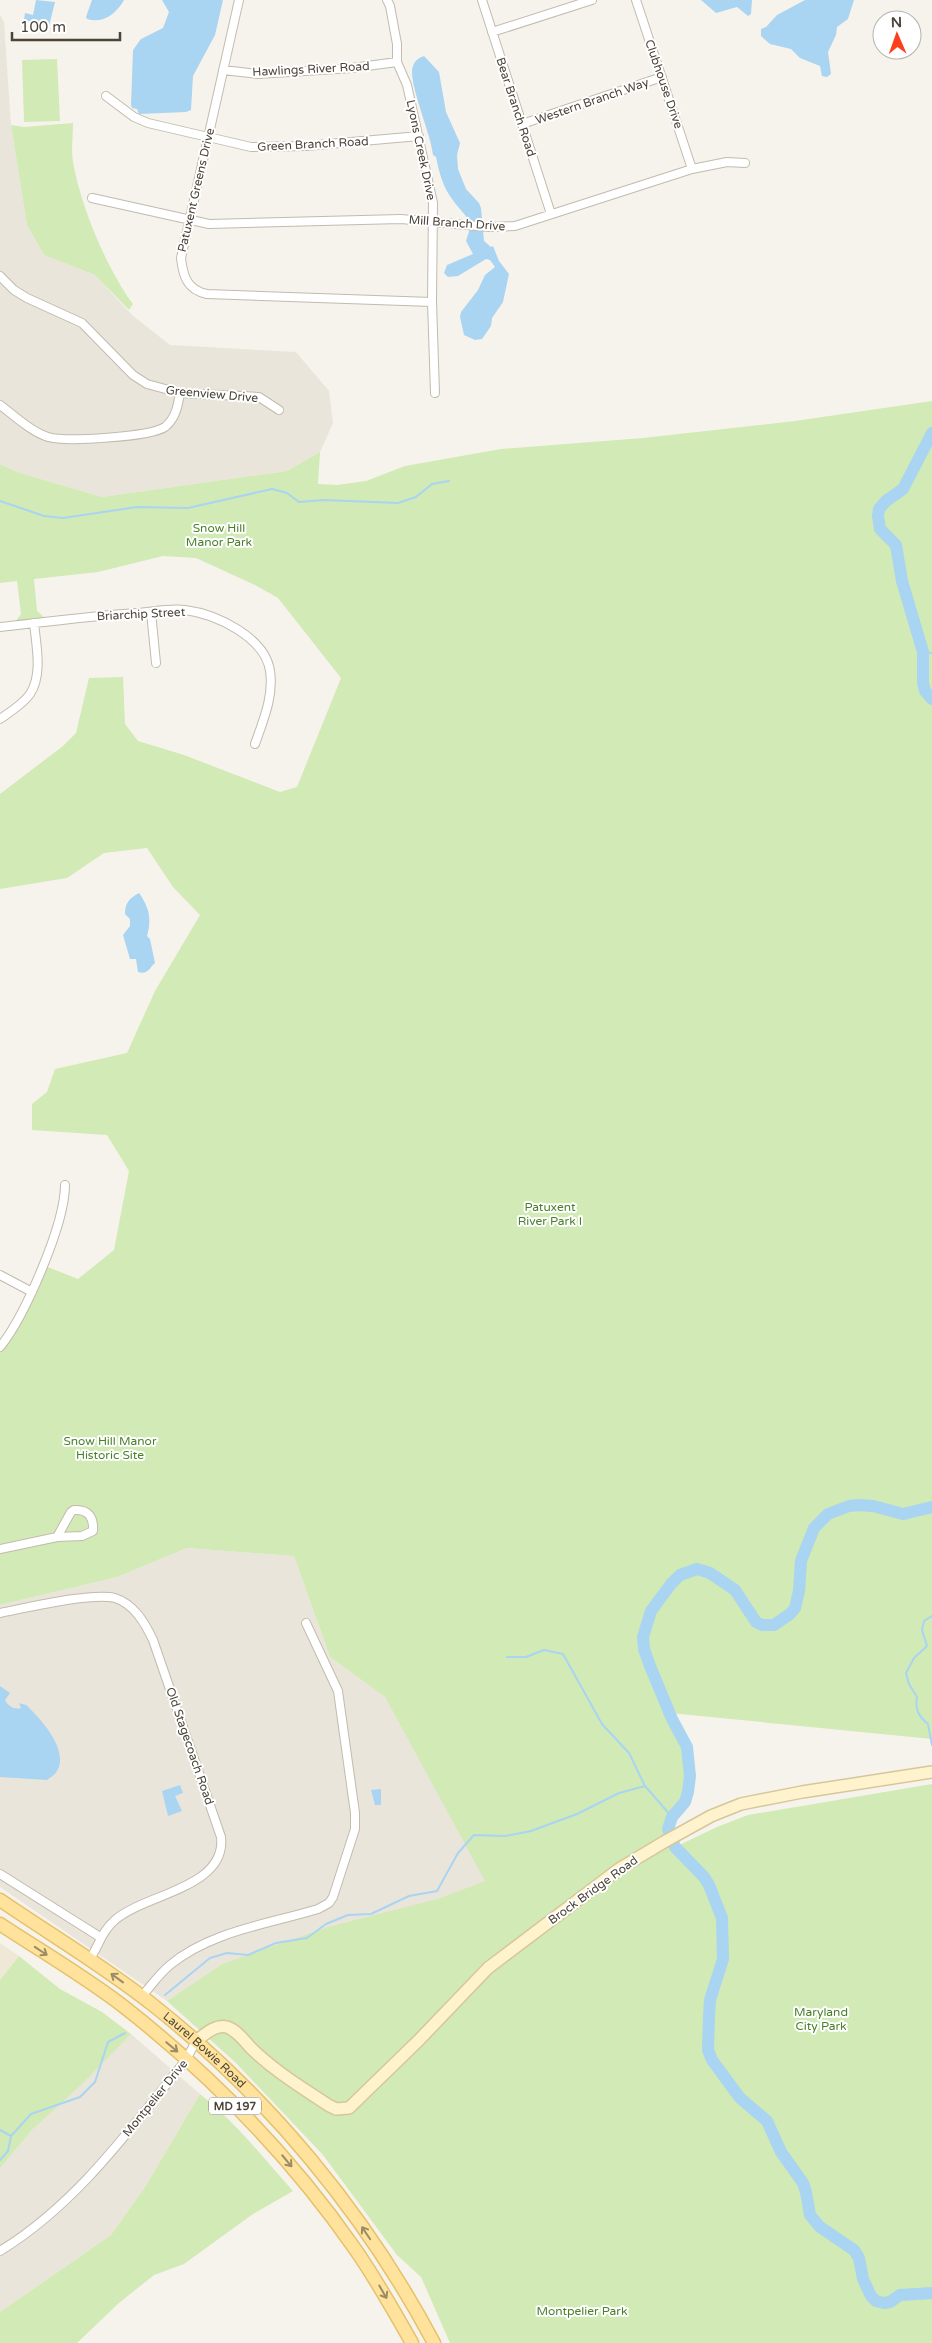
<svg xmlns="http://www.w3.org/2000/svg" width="932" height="2343" viewBox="0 0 932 2343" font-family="'Varela Round',sans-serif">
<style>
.residential{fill:#eae5da}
.education{fill:#efe8d6}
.green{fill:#d2eab5}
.water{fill:#a9d4f2}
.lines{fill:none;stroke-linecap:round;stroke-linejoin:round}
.stream{stroke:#a9d4f2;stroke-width:2}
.river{stroke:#a9d4f2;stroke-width:12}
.street-casing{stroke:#c2bbae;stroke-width:10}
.secondary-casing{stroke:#d6c79b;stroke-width:14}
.primary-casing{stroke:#e6c16a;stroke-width:15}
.street{stroke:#fff;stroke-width:8}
.secondary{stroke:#fff3cd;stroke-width:11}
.primary{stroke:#ffe39c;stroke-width:12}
.oneway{stroke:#9c8c66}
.labels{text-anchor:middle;stroke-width:4;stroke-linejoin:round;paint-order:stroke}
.shield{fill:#fff;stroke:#817c74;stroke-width:1}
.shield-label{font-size:11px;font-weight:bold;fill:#4b4439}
.street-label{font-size:12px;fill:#4b4439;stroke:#fff}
.park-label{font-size:12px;fill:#4a7f2a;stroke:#fff}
</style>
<rect width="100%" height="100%" fill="#f6f3ec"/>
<path class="residential" d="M0,15l4,7 7,103 16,100 17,30 51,20 37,40 38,30 126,7 33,39 4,32 -13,29 -33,19 -185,26 -85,-25 -17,-8z
M187,1548l107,8 36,101 55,40 101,184 -49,18 -215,65 -55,37 -167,-114v-282l117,-28z
M131,2034l69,60 -55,93 -34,48 -111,77v-144l32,-38z"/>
<path class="education" d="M0,1943l19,13 -19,24z"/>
<path class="green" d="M57,59l3,62 -36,1 -2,-62z
M73,123c0,13 -2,27 0,39 7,42 34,108 60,142l-4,6 -34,-35 -51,-20 -17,-30 -16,-100 13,2z
M932,401v1338l-262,-26 17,34 3,29 -5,26 -13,15 -4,7 7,23 42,-20 31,-12 184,-31v559h-482l-29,-66 -24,-22 -74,-100 -88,-93 -68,-61 55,-37 106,-37 109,-28 48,-18 -100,-184 -55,-40 -36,-101 -107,-8 -70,29 -117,28v-259c24,-24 32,-49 45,-80l33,13 36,-29 15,-79 -22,-36 -75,-5v-26l15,-12 8,-23 72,-16 28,-62 45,-76 -27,-28 -26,-39 -43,5 -37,25 -67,11v-95l63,-48 13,-13 13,-55 34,-1 2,47 13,17 46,14 96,37 17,-5 44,-109 -63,-80 -23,-13 -59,-27 -33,-2 -65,16 -64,7 3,32 8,7 -30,4 6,-8 -4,-33 -17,2v-119l17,8 85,25 185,-26 33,-19 -2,32 19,1 29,-4 39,-15 96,-17 142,-11 152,-17z
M19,1956l41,33 42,23 29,22 -48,49 -51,47 -32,38v-188z
M200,2094c35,28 64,64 93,97l-40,23 -69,50 -30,11 -35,28 -42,40h-77v-31l111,-77 34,-48z"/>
<path class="water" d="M36,0l19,2 -6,24 -25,-6 1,-7 8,2z
M92,0h32c-8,14 -21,24 -37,19l-1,-2z
M162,0h61l-8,35 -22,41 -2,34 -5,2 -47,2 -2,-5 -5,-1 -1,-3 2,-55 8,-11 22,-11 6,-16z
M701,0h51l-1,14 -3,2 -11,-9 -21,6z
M805,0h49l-6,19 -11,8 -1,8 -8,17 3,22 -4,3 -5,-1 -2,-10 -20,-8 -9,-9 -21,-5 -9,-8v-7l5,-2 11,-12z
M424,56l15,16 7,40 14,31 -3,12 1,14 8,20 13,14 2,5 3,33 7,6 2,-1 6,15 10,13 -6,28 -11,16 -1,8 -9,13 -7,1 -11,-5 -4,-18 1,-5 17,-22 7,-15 10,-8 -5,-7 -4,-1 -28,17 -10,1 -4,-4 3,-8 26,-11 -7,-13 5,-16c-4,-10 -13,-17 -19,-26 -9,-12 -13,-27 -16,-42l-3,-2c-2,-22 -26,-74 -20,-89 2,-6 6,-8 11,-10z
M139,893c10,14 13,26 8,43l3,3 5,24c-6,5 -7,12 -17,9l-2,-13h-6l-7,-24 7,-9v-7l-5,-5c0,-12 5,-16 14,-21z
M0,1686l10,7 -5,7c3,6 9,10 16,8l-2,-5 7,2c13,12 42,43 32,64 -2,5 -7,8 -11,11l-47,-3z
M180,1785l3,8 -8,3 7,15 -14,5 -6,-25z
M381,1789v16h-6l-4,-15z"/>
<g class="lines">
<path class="stream" d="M0,501l44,15 19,2 74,-11 51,1 84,-19 15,4 12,9 25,-2 74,3 18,-6 16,-13 17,-3
M923,652l9,1
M932,1616l-8,5 -2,9 5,16 -13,12 -8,15 3,11 8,13c-2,12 1,19 11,27l4,21
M507,1657h19l18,-7 19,4 39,70 27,29 16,33
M165,1995l45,-37 17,-5 21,2 28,-12 31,-5 19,-14 22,-9 23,-1 38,-18 28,-5 21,-38 16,-18 31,1 26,-5 46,-17 42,-21 26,-7 27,31
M0,2130l11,6 20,-22 49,-17 15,-15 13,-40 17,-9
M0,2160l8,-9 3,-15"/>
<path class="river" d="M932,433l-29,56 -17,12 -7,8 -1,7 2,13 16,16 6,36 21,71v31l2,8 7,8
M932,1507l-29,7 -30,-8 -15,-1 -9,1 -21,8 -14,14 -13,33 -2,30 -4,17 -5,6 -16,11h-12l-6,-3 -21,-32 -25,-17 -13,-4 -17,6 -9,9 -20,27 -8,26 1,12 6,17 22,53 15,28 3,29 -2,16 -3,10 -13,15 -4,12 7,18 29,30 5,8 13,33 1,41 -13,41 -1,17 -1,33 4,10 28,38 27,23 14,31 22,31 3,9 4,23 10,12 34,23 5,8 4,21 8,17 5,5 8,2 6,-1 10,-7 32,-2"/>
<defs>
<path id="street" d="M239,0l-58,258c2,18 6,32 26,36l225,8
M387,0l3,6 7,38v18l10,23 26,118 -1,99 3,91
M482,0l69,214
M636,0l56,169
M492,32l100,-32
M223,70l35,4 94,-6 45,-6
M106,96l28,21 14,6 103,24 55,-1 113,-10
M522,124l140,-47
M92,198l117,26 192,-5 88,8 26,-1 177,-57 35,-7 18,1
M0,276l14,14 13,8 55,25 51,52 14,9 33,9 79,4 20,13
M0,405c15,11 30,26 48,32 18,5 102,0 117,-10 11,-9 13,-22 15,-34
M151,612l5,51
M0,627c45,-5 91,-11 136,-14 16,-1 34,-5 49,-3 31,4 80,27 85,61 4,25 -7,50 -15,73
M0,719c10,-7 23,-15 30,-25 13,-19 6,-50 4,-71
M0,1275l32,17
M0,1347c25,-31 65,-123 65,-162
M74,1510c14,-1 20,7 19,21l-11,5 -25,1 14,-25z
M0,1549l57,-12
M0,1613c26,-5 92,-21 115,-15 19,6 30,25 38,42l68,197c6,51 -77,57 -106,83 -13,11 -16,25 -25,39
M0,1874l100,63
M142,1996c9,-10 17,-22 28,-31 41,-34 99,-41 148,-56l11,-6 4,-6 22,-68v-16l-17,-122 -32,-68
M0,2251c77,-47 130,-122 186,-191l10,-19"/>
<path id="secondary" d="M196,2041c8,-6 19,-17 31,-14 9,3 17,13 23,20 23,23 51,40 78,58l8,4 13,-1 70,-68 69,-72 131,-99 45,-27 47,-26 30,-12 61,-12 130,-20"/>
<g id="primary">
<path id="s1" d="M0,1900c51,35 104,66 153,105 115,91 212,208 281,338"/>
<path d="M0,1924c41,27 84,52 123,82 88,69 168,151 232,243 21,30 39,62 57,94"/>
</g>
</defs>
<use href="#street" class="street-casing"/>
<use href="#secondary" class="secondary-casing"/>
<use href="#primary" class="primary-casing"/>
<use href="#street" class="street"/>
<use href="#secondary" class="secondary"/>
<use href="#primary" class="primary"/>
</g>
<defs><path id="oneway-shaft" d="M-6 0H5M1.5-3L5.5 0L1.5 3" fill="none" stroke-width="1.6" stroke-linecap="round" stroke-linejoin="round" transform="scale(1.25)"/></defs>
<g class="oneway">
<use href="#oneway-shaft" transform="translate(41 1951) rotate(34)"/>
<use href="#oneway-shaft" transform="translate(117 1978) rotate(-144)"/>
<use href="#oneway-shaft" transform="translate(172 2047) rotate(40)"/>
<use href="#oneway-shaft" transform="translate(287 2161) rotate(50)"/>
<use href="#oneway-shaft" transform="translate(366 2233) rotate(-124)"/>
<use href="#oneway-shaft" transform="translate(383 2292) rotate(60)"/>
</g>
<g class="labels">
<rect class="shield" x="209" y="2097.5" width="52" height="17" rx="4"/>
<g class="shield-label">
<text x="235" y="2110">MD 197</text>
</g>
<g class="street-label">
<text transform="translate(311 69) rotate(-3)" y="4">Hawlings River Road</text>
<text transform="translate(664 84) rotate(71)" y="4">Clubhouse Drive</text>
<text transform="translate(592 101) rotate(-19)" y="4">Western Branch Way</text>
<text transform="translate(516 107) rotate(72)" y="4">Bear Branch Road</text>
<text transform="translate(313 144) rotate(-3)" y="4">Green Branch Road</text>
<text transform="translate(421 150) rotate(78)" y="4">Lyons Creek Drive</text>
<text transform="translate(196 190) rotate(-77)" y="4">Patuxent Greens Drive</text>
<text transform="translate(457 223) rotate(4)" y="4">Mill Branch Drive</text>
<text transform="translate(212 394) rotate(5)" y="4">Greenview Drive</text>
<text transform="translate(141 614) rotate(-3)" y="4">Briarchip Street</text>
<text transform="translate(190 1746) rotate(71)" y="4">Old Stagecoach Road</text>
<text transform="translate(593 1890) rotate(-36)" y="4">Brock Bridge Road</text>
<text dy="4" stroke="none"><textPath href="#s1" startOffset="254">Laurel Bowie Road</textPath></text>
<text transform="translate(155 2098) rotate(-51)" y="4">Montpelier Drive</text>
</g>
<g class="park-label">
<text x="219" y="532">Snow Hill<tspan x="219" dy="14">Manor Park</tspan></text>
<text x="550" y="1211">Patuxent<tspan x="550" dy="14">River Park I</tspan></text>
<text x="110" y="1445">Snow Hill Manor<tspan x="110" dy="14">Historic Site</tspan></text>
<text x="821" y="2016">Maryland<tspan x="821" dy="14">City Park</tspan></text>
<text x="582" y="2315">Montpelier Park</text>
</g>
</g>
<g transform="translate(897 35) rotate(358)"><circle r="24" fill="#ffffff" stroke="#b7b4b0"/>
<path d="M0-4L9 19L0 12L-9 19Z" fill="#fc3f1d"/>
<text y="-8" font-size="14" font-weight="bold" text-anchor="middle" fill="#4b4439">N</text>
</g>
<path d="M12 32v8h108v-8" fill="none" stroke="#4b4439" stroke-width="2.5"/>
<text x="20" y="32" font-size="15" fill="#4b4439" stroke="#ffffff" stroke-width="4" paint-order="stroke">100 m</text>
</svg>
